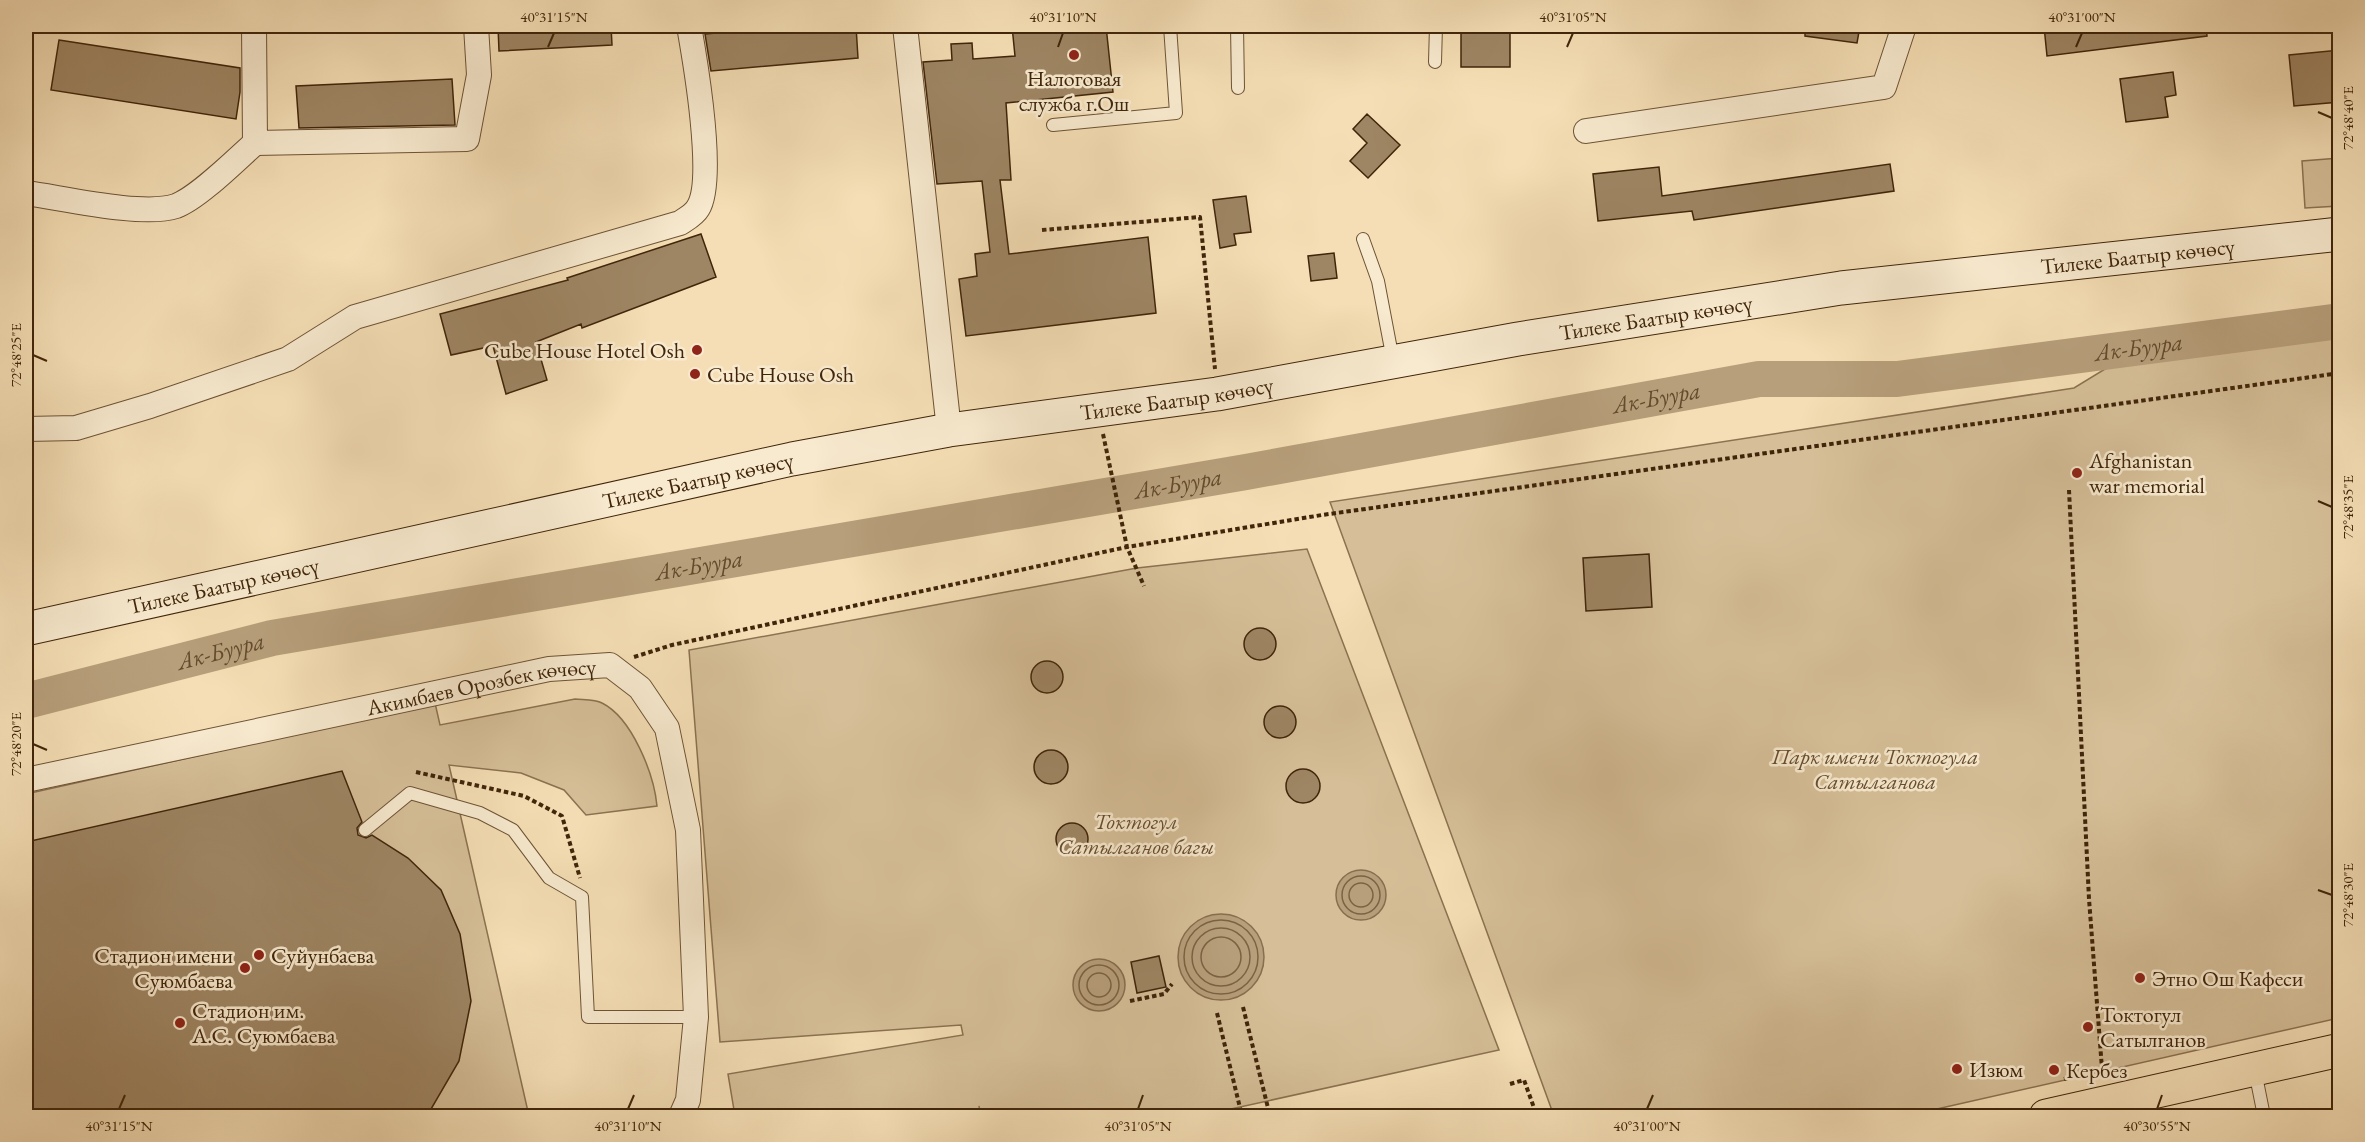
<svg xmlns="http://www.w3.org/2000/svg" width="2365" height="1142" viewBox="0 0 2365 1142" font-family="'EB Garamond',serif">
<style>
.green{fill:#d6bf98;stroke:#8b7251;stroke-width:1.5}
.water{fill:#b79f7b;stroke:#876e4e;stroke-width:1.5}
.lines{fill:none;stroke-linecap:round;stroke-linejoin:round}
.shore{stroke:#7c6242;stroke-width:1.5}
.river{stroke:#b79f7b;stroke-width:36}
.building{fill:#9e8563;stroke:#40250a;stroke-width:1.5}
.lane-casing{stroke:#6d5335;stroke-width:14}
.street-casing{stroke:#6d5335;stroke-width:26}
.secondary-casing{stroke:#40250a;stroke-width:35}
.primary-casing{stroke:#40250a;stroke-width:35}
.path{stroke:#40250a;stroke-width:4;stroke-dasharray:4.5 3;stroke-linecap:butt}
.lane{stroke:#f8eacf;stroke-width:12}
.street{stroke:#f8eacf;stroke-width:24}
.secondary{stroke:#f8eacf;stroke-width:33}
.primary{stroke:#f5deb5;stroke-width:33}
.ticks{fill:none;stroke:#40250a;stroke-width:2}
.poi-dot{fill:#8f2418;stroke:#f8eacf;stroke-width:2}
.labels{text-anchor:middle;stroke-width:5;stroke-linejoin:round;paint-order:stroke}
.poi-label{font-size:22px;fill:#40250a;stroke:#f8eacf;text-anchor:start}
.street-label{font-size:22px;fill:#40250a;stroke:#f8eacf}
.park-label{font-size:22px;font-style:italic;fill:#664c2e;stroke:#f8eacf}
.water-label{font-size:24px;font-style:italic;fill:#644a2c;stroke:#f8eacf}
.neatline{fill:none;stroke:#40250a;stroke-width:2}
.ticks-label{font-size:15px;text-anchor:middle;fill:#40250a}
</style>
<rect width="100%" height="100%" fill="#f5deb5"/>
<filter id="stains"><feTurbulence type="fractalNoise" baseFrequency=".00333" numOctaves="4"/><feColorMatrix values="0 0 0 0 .2 0 0 0 0 .09 0 0 0 0 .02 0 0 0 .5 -.17"/></filter>
<radialGradient id="worn" r=".72"><stop offset=".6" stop-color="#630" stop-opacity="0"/><stop offset="1" stop-color="#630" stop-opacity=".3"/></radialGradient>
<path class="green" d="M2339,158v48l-34,2 -3,-47z
M2339,331v687l-433,98h-352l-224,-614 744,-114 49,-30z
M1307,549l192,501 -300,66h-218l-2,-10 1,10h-245l-7,-42 235,-39 -2,-10 -241,17 -31,-392 448,-82z
M575,699c7,1 20,0 27,4 30,15 52,71 55,103l-71,9 -22,-25 -43,-17 -72,-8 80,351h-503v-322l409,-91 5,22z"/>
<path class="water" d="M1336 895a25 25 0 1 1 50 0a25 25 0 1 1-50 0Z
M1178 957a43 43 0 1 1 86 0a43 43 0 1 1-86 0Z
M1073 985a26 26 0 1 1 52 0a26 26 0 1 1-52 0Z"/>
<g class="lines">
<path class="shore" d="M1342 895a19 19 0 1 1 38 0a19 19 0 1 1-38 0Z
M1349 895a12 12 0 1 1 24 0a12 12 0 1 1-24 0Z
M1184 957a37 37 0 1 1 74 0a37 37 0 1 1-74 0Z
M1192 957a29 29 0 1 1 58 0a29 29 0 1 1-58 0Z
M1201 957a20 20 0 1 1 40 0a20 20 0 1 1-40 0Z
M1079 985a20 20 0 1 1 40 0a20 20 0 1 1-40 0Z
M1087 985a12 12 0 1 1 24 0a12 12 0 1 1-24 0Z"/>
<path class="river" id="s1" d="M26,701l246,-63 974,-166 513,-93h138l443,-58"/>
</g>
<path class="building" d="M498,26h113l1,19 -113,6z
M795,26h61l2,32 -147,13 -6,-37z
M1012,26h94l7,66 -107,11 5,77h-11l9,74 139,-17 8,76 -190,23 -7,-57 18,-3 -2,-22 15,-2 -8,-71 -45,3 -14,-122 29,-2 -1,-16 21,-1 1,16 42,-3z
M1461,26h49v41h-49z
M1805,26h55l-3,17 -52,-7z
M2044,26h162l1,10 -160,20z
M59,40l181,28v24l-4,27 -185,-29z
M2340,50v52l-46,4 -5,-51z
M2173,72l3,23 -11,2 3,20 -42,5 -6,-43z
M452,79l3,46 -156,3 -3,-42z
M1367,114l33,31 -32,33 -18,-17 17,-18 -14,-14z
M1890,164l4,27 -200,29 -2,-9 -94,10 -5,-47 66,-7 3,29z
M1246,196l5,36 -17,2 2,11 -16,3 -7,-48z
M701,234l15,43 -134,51 -1,-4 -45,18 11,38 -41,14 -13,-48 -42,9 -11,-41 128,-34 -1,-2z
M1334,253l3,25 -26,3 -3,-25z
M1649,554l3,53 -66,4 -3,-53z
M1244 644a16 16 0 1 1 32 0a16 16 0 1 1-32 0Z
M1031 677a16 16 0 1 1 32 0a16 16 0 1 1-32 0Z
M1264 722a16 16 0 1 1 32 0a16 16 0 1 1-32 0Z
M1034 767a17 17 0 1 1 34 0a17 17 0 1 1-34 0Z
M1286 786a17 17 0 1 1 34 0a17 17 0 1 1-34 0Z
M342,771l20,51 -5,6 1,7 8,3 6,-3 36,23 33,32 19,44 11,67 -12,60 -32,55h-401v-274z
M1056 839a16 16 0 1 1 32 0a16 16 0 1 1-32 0Z
M1159,956l7,31 -29,6 -6,-31z"/>
<g class="lines">
<defs>
<path id="lane" d="M1237,26l1,62
M1435,62l1,-36
M1053,125l123,-12 -6,-87
M1363,239l15,42 15,79
M365,830l45,-37 70,20 33,17 36,48 33,19 6,120h108
M2255,1071l9,45"/>
<g id="street">
<path d="M254,26l1,117 212,-4 12,-64 -3,-49"/>
<path d="M905,26l44,404"/>
<path d="M1586,131l298,-44 20,-61"/>
<path d="M26,193c37,5 117,24 150,13 22,-8 61,-47 79,-63"/>
<path d="M26,429l50,-1 74,-22 138,-47 67,-42 325,-94c6,-4 14,-8 18,-15 18,-28 -3,-148 -9,-182"/>
<path id="s2" d="M26,780l523,-111 61,-4 30,23 27,40 21,102 8,187 -8,83 -7,16"/>
</g>
<g id="secondary">
<path id="s3" d="M26,629l766,-170 157,-29 268,-36 301,-55 323,-51 499,-54"/>
</g>
<path id="primary" d="M2046,1116l294,-66"/>
</defs>
<use href="#lane" class="lane-casing"/>
<use href="#street" class="street-casing"/>
<use href="#secondary" class="secondary-casing"/>
<use href="#primary" class="primary-casing"/>
<path class="path" d="M1042,230l158,-13 15,152
M1103,434l24,113 17,39
M634,657l38,-12 455,-98 195,-32 1018,-142
M416,772l108,24 38,20 18,62
M1130,1001l34,-7 8,-10
M1243,1007l27,109
M1217,1013l25,103
M2064,1079l38,-10 -13,-170 -20,-409
M1510,1084l14,-4 13,36"/>
<use href="#lane" class="lane"/>
<use href="#street" class="street"/>
<use href="#secondary" class="secondary"/>
<use href="#primary" class="primary"/>
</g>
<path class="ticks" d="M548,47l6,-14M1058,47l5,-14M1567,47l6,-14M2076,47l6,-14M2318,112l14,6M33,355l14,6M2318,501l14,6M33,744l14,6M2318,890l14,5M119,1109l6,-14M628,1109l6,-14M1138,1109l5,-14M1647,1109l6,-14M2157,1109l5,-14"/>
<g class="poi-dot">
<circle cx="1074" cy="55" r="6"/>
<circle cx="697" cy="350" r="6"/>
<circle cx="695" cy="374" r="6"/>
<circle cx="2077" cy="473" r="6"/>
<circle cx="259" cy="955" r="6"/>
<circle cx="245" cy="968" r="6"/>
<circle cx="2140" cy="978" r="6"/>
<circle cx="180" cy="1023" r="6"/>
<circle cx="2088" cy="1027" r="6"/>
<circle cx="1957" cy="1069" r="6"/>
<circle cx="2054" cy="1070" r="6"/>
</g>
<g class="labels">
<g class="poi-label">
<text x="1074" y="86" text-anchor="middle">Налоговая<tspan x="1074" dy="25">служба г.Ош</tspan></text>
<text x="685" y="358" text-anchor="end">Cube House Hotel Osh</text>
<text x="707" y="382">Cube House Osh</text>
<text x="2089" y="468">Afghanistan<tspan x="2089" dy="25">war memorial</tspan></text>
<text x="233" y="963" text-anchor="end">Стадион имени<tspan x="233" dy="25">Суюмбаева</tspan></text>
<text x="271" y="963">Суйунбаева</text>
<text x="2152" y="986">Этно Ош Кафеси</text>
<text x="192" y="1018">Стадион им.<tspan x="192" dy="25">А.С. Суюмбаева</tspan></text>
<text x="2100" y="1022">Токтогул<tspan x="2100" dy="25">Сатылганов</tspan></text>
<text x="1969" y="1077">Изюм</text>
<text x="2066" y="1078">Кербез</text>
</g>
<g class="street-label">
<text dy="8" stroke="none"><textPath href="#s3" startOffset="2146">Тилеке Баатыр көчөсү</textPath></text>
<text dy="8" stroke="none"><textPath href="#s3" startOffset="1660">Тилеке Баатыр көчөсү</textPath></text>
<text dy="8" stroke="none"><textPath href="#s3" startOffset="1174">Тилеке Баатыр көчөсү</textPath></text>
<text dy="8" stroke="none"><textPath href="#s3" startOffset="688">Тилеке Баатыр көчөсү</textPath></text>
<text dy="8" stroke="none"><textPath href="#s3" startOffset="202">Тилеке Баатыр көчөсү</textPath></text>
<text dy="8" stroke="none"><textPath href="#s2" startOffset="465">Акимбаев Орозбек көчөсү</textPath></text>
</g>
<g class="park-label">
<text x="1875" y="764">Парк имени Токтогула<tspan x="1875" dy="25">Сатылганова</tspan></text>
<text x="1136" y="829">Токтогул<tspan x="1136" dy="25">Сатылганов багы</tspan></text>
</g>
<g class="water-label">
<text dy="8" stroke="none"><textPath href="#s1" startOffset="2145">Ак-Буура</textPath></text>
<text dy="8" stroke="none"><textPath href="#s1" startOffset="1659">Ак-Буура</textPath></text>
<text dy="8" stroke="none"><textPath href="#s1" startOffset="1173">Ак-Буура</textPath></text>
<text dy="8" stroke="none"><textPath href="#s1" startOffset="687">Ак-Буура</textPath></text>
<text dy="8" stroke="none"><textPath href="#s1" startOffset="201">Ак-Буура</textPath></text>
</g>
</g>
<rect width="2365" height="1142" fill="none" stroke="#f5deb5" stroke-width="66"/>
<rect x="33" y="33" width="2299" height="1076" class="neatline"/>
<g class="ticks-label">
<text x="554" y="22">40°31'15"N</text>
<text x="1063" y="22">40°31'10"N</text>
<text x="1573" y="22">40°31'05"N</text>
<text x="2082" y="22">40°31'00"N</text>
<text transform="translate(2348 118) rotate(-90)" y="5">72°48'40"E</text>
<text transform="translate(16 355) rotate(-90)" y="5">72°48'25"E</text>
<text transform="translate(2348 507) rotate(-90)" y="5">72°48'35"E</text>
<text transform="translate(16 744) rotate(-90)" y="5">72°48'20"E</text>
<text transform="translate(2348 895) rotate(-90)" y="5">72°48'30"E</text>
<text x="119" y="1131">40°31'15"N</text>
<text x="628" y="1131">40°31'10"N</text>
<text x="1138" y="1131">40°31'05"N</text>
<text x="1647" y="1131">40°31'00"N</text>
<text x="2157" y="1131">40°30'55"N</text>
</g>
<rect width="100%" height="100%" filter="url(#stains)"/>
<rect width="100%" height="100%" fill="url(#worn)"/>
</svg>
